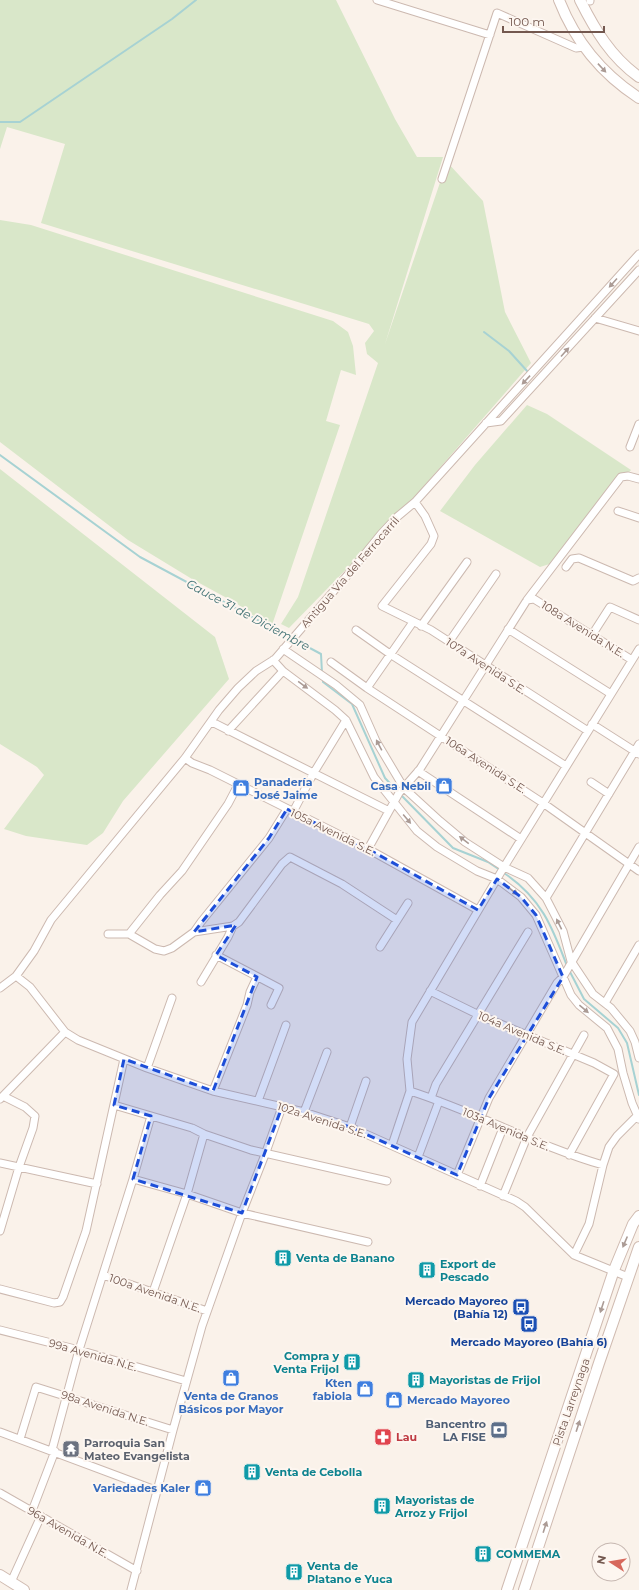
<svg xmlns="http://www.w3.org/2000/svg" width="639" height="1590" viewBox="0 0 639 1590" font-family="Montserrat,sans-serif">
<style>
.green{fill:#d9e7c9}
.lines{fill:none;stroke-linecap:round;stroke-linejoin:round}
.stream{stroke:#a7d2d3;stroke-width:2}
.street-casing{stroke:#ccb9b0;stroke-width:9}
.secondary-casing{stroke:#d0bbb1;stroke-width:12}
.street{stroke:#fff;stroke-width:7}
.secondary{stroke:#fff;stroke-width:10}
.oneway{fill:#ab9b95}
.marked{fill:#1d4ed8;fill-opacity:0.2;stroke:#1d4ed8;stroke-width:3;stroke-dasharray:8 5;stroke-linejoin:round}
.labels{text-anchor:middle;stroke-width:4;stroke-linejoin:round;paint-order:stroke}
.street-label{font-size:11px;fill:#73584f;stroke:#fdf6f0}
.shop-label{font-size:11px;font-weight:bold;fill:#366cbe;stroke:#fdf6f0;text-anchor:end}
.culture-label{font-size:11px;font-weight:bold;fill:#0d838f;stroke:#fdf6f0;text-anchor:start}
.transit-label{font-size:11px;font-weight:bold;fill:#164399;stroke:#fdf6f0;text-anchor:end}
.service-label{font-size:11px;font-weight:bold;fill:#4e5e75;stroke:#fdf6f0;text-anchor:end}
.health-label{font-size:11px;font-weight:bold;fill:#be3a42;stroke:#fdf6f0;text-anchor:start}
.worship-label{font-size:11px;font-weight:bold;fill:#5b616d;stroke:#fdf6f0;text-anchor:start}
.water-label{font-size:12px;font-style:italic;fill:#447476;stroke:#fdf6f0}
</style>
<rect width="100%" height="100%" fill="#faf2ea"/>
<path class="green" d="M0,0h336l59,119 22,38h26l-58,187 62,-182 36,39 22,111 26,51 -134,154 -108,111 -8,-4 17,-27 80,-234 -11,-9 -2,-11 9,-12 -5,-7 -328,-101 24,-79 -58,-17 -7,22z
M0,220l31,5 302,96 15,11 5,14 3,29 -15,-5 -15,51 14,4 -69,203 -35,-25 -44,-24 -64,-39 -128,-98z
M527,405l20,9 84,56 -75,92 -16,5 -100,-56 35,-46z
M0,469l215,168 14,42 -106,122 -20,32 -16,12 -61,-9 -22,-7 40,-54 -7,-8 -37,-23z"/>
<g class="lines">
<path class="stream" d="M0,122h20l152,-103 24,-19
M484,332l25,19 19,21
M0,455l140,102 181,97 1,19
M323,679v3l29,22 33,74 12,13
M400,794l53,54 35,14 12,8
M504,873c37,25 48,53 63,93
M569,970l15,29 34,29 9,15 12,52"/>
<defs>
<path id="street" d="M377,0l113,35
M590,1v-1
M442,179l55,-166 79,35 8,-1
M595,318l44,13
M486,423l15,-2 138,-151
M630,447l9,-23
M415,502l10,14 9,20 -3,8 -49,62 49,24 157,101
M618,511l21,7
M566,567l6,-8 7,-1 54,23 6,-3
M527,600l94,-123 7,-1 11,3
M421,626l46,-64
M508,629l103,65
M356,630l34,24 176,112
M592,635l18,-28 29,13
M449,642l47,-68
M283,649l53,36 24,20 16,36 28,47 36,33 25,21 39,25 24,11 18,20 17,33 8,30 22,33 18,14 19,23 5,11 4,16
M273,660l10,11 52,39 11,10 28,57 43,54 20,16 40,24 20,8 24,18 15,18 35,80 8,10 28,23 11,21 5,24 9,30 7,16
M331,662l36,26 176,115 96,68
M367,688l46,-66
M212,722l177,89
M592,724l47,30
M228,731l55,-60
M185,758l7,5 18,7 158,79 110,61
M418,771l103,68
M591,782l18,12
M293,812l20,-38 33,-54
M368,849l31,-56 21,-24 107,-169 7,-1 98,61
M546,898l93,-154
M194,932l7,-10 68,-84 18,-29
M108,934h21l26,15 9,2 8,-3 22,-16 39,-6 6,-4 43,-58 8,-7 52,27 55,36
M129,934l31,-39 22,-24 46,-67 10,-19
M380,947l28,-44
M216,955l63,33 -8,17
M16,976l14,11 35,45 13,8 69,28 66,23 91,21 46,15 166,74 9,6 49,48 54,22
M201,982l27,-45 5,-11
M0,988l16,-12 18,-25 17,-31 134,-162 34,-48 19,-22 18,-17 19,-12 76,-88 30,-37 16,-17 18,-15 224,-248
M430,991l49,24 115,48 20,11 -45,81
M605,1003l34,-58
M147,1068l25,-70
M213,1091l34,-86 3,-13 7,-15
M410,1091c66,21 127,55 193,74
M431,1098l5,-14 92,-152
M0,1099l65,-67
M258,1101l28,-76
M114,1105l78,23 12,6 47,16 136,31
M304,1112l23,-60
M350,1127l16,-46
M392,1145l18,-54 -3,-32 5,-37 92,-155 135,-218
M418,1157l21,-56
M0,1163l97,21
M457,1175l32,-77 68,-115 6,-6 76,-130
M133,1179l54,15 55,19 126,29
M480,1186l23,-58
M503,1196l24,-59 57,-102
M0,1231l19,-64 14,-39 2,-12 -10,-9 -22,-11
M574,1255l15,-31 14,-59 6,-18 8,-11 20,-20
M103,1275l104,36
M0,1289l54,14 6,-1 3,-5 23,-66 38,-172
M153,1292l34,-98 17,-60
M0,1330l79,20 107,31
M0,1432l158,59
M20,1439l16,-52 137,43
M52,1450l27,-100 54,-171 18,-63
M0,1493l137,78
M32,1511l23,-60
M11,1582l30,-66
M131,1590l42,-160 29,-104 40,-113 24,-61 16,-45"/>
<path id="secondary" d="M559,0c16,41 43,74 80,98
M580,0c15,30 31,57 59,77
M0,1575l24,15
M507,1590l107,-320 19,-46 6,-8
M524,1590l75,-227 40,-116"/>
</defs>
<use href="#street" class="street-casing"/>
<use href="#secondary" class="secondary-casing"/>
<use href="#street" class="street"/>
<use href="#secondary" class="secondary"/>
</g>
<defs><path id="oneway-solid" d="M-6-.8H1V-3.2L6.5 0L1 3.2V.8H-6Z"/></defs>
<g class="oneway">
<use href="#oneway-solid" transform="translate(602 68) rotate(47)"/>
<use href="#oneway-solid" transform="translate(613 283) rotate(132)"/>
<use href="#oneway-solid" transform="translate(565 352) rotate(-48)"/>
<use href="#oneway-solid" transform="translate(526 380) rotate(133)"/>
<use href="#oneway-solid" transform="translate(303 685) rotate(36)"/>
<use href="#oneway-solid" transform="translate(379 745) rotate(-118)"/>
<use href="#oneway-solid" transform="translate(407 819) rotate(50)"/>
<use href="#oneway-solid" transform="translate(464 840) rotate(-143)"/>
<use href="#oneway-solid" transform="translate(513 891) rotate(39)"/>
<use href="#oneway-solid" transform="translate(559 924) rotate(-116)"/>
<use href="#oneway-solid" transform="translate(584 1009) rotate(40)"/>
<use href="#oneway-solid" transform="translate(625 1242) rotate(113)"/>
<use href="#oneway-solid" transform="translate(602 1307) rotate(108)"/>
<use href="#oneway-solid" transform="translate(578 1426) rotate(-72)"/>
<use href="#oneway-solid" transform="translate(545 1527) rotate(-72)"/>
</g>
<path class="marked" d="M287,809l81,40 110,61 19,-31 24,18 15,18 27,62 -74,121 -32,77 -107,-48 -68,-20 -40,106 -109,-34 18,-63 -37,-11 10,-46 89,32 44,-114 -41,-22 20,-30 -42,7 75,-94z"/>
<defs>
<symbol id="shop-square" viewBox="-11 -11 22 22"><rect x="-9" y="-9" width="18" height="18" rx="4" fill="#3f7fe0" stroke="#fdf6f0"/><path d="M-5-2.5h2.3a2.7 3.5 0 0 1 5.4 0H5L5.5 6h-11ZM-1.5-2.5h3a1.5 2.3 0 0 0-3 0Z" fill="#fff"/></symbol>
<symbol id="building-square" viewBox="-11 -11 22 22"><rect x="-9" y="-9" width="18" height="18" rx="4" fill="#0f9aa8" stroke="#fdf6f0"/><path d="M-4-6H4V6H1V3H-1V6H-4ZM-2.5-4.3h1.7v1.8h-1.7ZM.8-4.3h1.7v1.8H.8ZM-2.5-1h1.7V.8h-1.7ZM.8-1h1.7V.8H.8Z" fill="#fff"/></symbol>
<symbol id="bus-square" viewBox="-11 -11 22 22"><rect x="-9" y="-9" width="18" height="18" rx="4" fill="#1a4fb4" stroke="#fdf6f0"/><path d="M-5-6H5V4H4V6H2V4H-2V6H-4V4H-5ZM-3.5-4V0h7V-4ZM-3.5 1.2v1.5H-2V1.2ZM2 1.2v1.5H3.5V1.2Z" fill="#fff"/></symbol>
<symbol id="bank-square" viewBox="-11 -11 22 22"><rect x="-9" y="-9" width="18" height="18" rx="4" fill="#5c6f8a" stroke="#fdf6f0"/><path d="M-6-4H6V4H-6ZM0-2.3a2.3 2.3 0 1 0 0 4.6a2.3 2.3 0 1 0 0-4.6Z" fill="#fff"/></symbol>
<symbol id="pharmacy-square" viewBox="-11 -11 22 22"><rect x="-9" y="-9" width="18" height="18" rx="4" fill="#e0444e" stroke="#fdf6f0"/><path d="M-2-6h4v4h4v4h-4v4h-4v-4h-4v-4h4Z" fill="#fff"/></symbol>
<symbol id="temple-square" viewBox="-11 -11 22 22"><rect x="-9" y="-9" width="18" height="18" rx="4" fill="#6b7280" stroke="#fdf6f0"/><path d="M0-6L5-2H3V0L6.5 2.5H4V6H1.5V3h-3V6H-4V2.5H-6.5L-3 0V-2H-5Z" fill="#fff"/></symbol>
</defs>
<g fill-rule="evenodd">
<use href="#shop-square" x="434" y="776" width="20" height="20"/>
<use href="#shop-square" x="231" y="778" width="20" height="20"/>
<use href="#building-square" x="273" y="1248" width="20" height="20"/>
<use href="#building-square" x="417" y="1260" width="20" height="20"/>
<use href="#bus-square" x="511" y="1297" width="20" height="20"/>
<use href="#bus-square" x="519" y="1314" width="20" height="20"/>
<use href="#building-square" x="342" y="1352" width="20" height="20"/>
<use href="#shop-square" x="221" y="1368" width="20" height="20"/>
<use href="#building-square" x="406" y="1370" width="20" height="20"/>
<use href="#shop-square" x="355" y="1379" width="20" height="20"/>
<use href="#shop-square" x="384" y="1390" width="20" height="20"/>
<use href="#bank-square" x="489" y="1420" width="20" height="20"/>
<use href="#pharmacy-square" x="373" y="1427" width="20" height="20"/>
<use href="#temple-square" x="61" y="1439" width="20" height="20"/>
<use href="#building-square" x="242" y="1462" width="20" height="20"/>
<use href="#shop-square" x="193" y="1478" width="20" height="20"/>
<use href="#building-square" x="372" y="1496" width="20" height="20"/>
<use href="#building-square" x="473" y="1544" width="20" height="20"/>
<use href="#building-square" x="284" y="1562" width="20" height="20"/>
</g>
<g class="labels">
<g class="street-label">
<text transform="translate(350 572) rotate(-49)" y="4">Antigua Vía del Ferrocarril</text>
<text transform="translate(583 629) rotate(32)" y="4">108a Avenida N.E.</text>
<text transform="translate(486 666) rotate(33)" y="4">107a Avenida S.E.</text>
<text transform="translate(486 765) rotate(33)" y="4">106a Avenida S.E.</text>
<text transform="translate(333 832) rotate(26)" y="4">105a Avenida S.E.</text>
<text transform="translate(522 1033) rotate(23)" y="4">104a Avenida S.E.</text>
<text transform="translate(322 1120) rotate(18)" y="4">102a Avenida S.E.</text>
<text transform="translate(506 1129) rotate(23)" y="4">103a Avenida S.E.</text>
<text transform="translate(155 1293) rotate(19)" y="4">100a Avenida N.E.</text>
<text transform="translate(93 1355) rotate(16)" y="4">99a Avenida N.E.</text>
<text transform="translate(571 1402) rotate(-71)" y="4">Pista Larreynaga</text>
<text transform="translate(105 1408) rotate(18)" y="4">98a Avenida N.E.</text>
<text transform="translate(68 1532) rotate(30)" y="4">96a Avenida N.E.</text>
</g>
<g class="shop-label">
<text x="254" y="786" text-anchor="start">Panadería<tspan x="254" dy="13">José Jaime</tspan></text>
<text x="431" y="790">Casa Nebil</text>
<text x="352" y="1387">Kten<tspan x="352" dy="13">fabiola</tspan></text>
<text x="231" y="1400" text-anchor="middle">Venta de Granos<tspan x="231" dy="13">Básicos por Mayor</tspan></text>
<text x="407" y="1404" text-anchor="start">Mercado Mayoreo</text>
<text x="190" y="1492">Variedades Kaler</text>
</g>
<g class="culture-label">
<text x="296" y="1262">Venta de Banano</text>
<text x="440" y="1268">Export de<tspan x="440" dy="13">Pescado</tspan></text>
<text x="339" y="1360" text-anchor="end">Compra y<tspan x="339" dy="13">Venta Frijol</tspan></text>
<text x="429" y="1384">Mayoristas de Frijol</text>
<text x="265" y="1476">Venta de Cebolla</text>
<text x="395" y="1504">Mayoristas de<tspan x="395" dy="13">Arroz y Frijol</tspan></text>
<text x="496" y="1558">COMMEMA</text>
<text x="307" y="1570">Venta de<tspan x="307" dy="13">Platano e Yuca</tspan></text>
</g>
<g class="transit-label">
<text x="508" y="1305">Mercado Mayoreo<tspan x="508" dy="13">(Bahía 12)</tspan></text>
<text x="529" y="1346" text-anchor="middle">Mercado Mayoreo (Bahía 6)</text>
</g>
<g class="service-label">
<text x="486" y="1428">Bancentro<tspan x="486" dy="13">LA FISE</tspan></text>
</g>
<g class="health-label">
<text x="396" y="1441">Lau</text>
</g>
<g class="worship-label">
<text x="84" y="1447">Parroquia San<tspan x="84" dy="13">Mateo Evangelista</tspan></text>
</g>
<g class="water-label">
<text transform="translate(248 615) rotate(28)" y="4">Cauce 31 de Diciembre</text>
</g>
</g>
<g transform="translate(611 1562) rotate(282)"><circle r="19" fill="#fdf6f0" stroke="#c6b7b0"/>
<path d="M0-3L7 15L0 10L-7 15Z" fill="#d7685c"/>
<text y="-6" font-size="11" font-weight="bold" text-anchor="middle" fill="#73584f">N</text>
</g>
<path d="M503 26v6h101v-6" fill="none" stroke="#73584f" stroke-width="2"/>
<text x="509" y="26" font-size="12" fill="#73584f" stroke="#fdf6f0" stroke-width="3" paint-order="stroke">100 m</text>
</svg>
